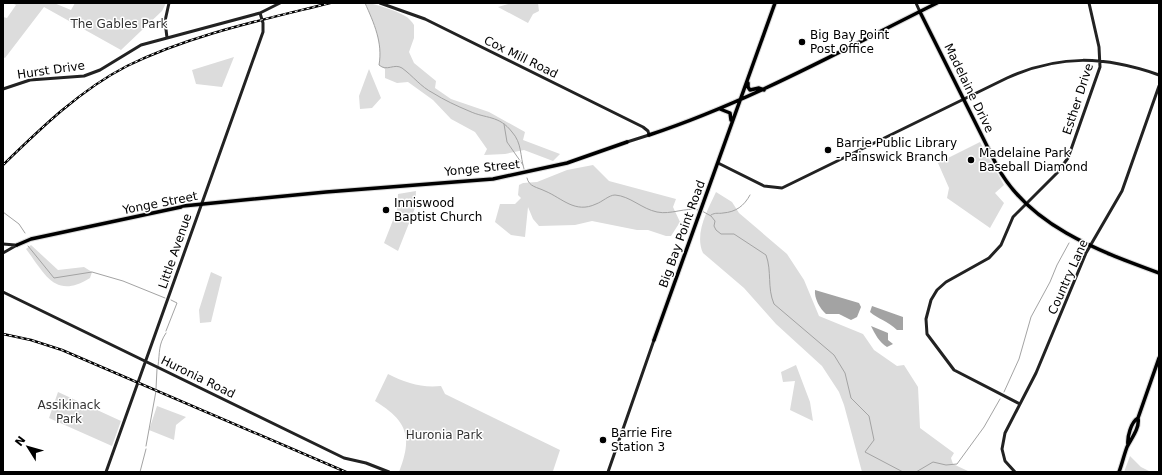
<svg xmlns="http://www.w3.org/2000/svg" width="1162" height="475" viewBox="0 0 1162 475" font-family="'DejaVu Sans',sans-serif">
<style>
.green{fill:#dcdcdc}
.water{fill:#a3a3a3}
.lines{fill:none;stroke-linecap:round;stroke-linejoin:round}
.stream{stroke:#a3a3a3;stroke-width:1}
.primary-casing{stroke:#dbdbdb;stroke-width:5.5}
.secondary{stroke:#222;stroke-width:3}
.primary{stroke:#000;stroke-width:3.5}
.rail-casing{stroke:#000;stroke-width:2.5}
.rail{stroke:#fff;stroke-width:1;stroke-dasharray:3;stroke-linecap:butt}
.poi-dot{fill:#000;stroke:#fff;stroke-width:1.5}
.labels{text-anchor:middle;stroke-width:3;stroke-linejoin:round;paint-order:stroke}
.park-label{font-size:12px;fill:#333;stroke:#fff}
.poi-label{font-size:12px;fill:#000;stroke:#fff;text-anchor:start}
.street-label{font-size:12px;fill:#000;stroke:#fff}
</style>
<rect width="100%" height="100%" fill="#fff"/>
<path class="green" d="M12,3h42l17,7 4,-7h91l-4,8 -41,39 -77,-43 -39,51 -2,-1v-40l4,1 9,-13z
M365,3c9,0 32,8 40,13 4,2 7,6 9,9v13l-5,14 5,11 22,18 -1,7 16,11 38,13 36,20 -2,8 37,14 -7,7 -29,-11 -19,4 -21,1 3,-6 -12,-17 -24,-13 -18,-19 -25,-18 -11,1 -12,-5v-9l-6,-4c4,-22 -5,-42 -14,-62z
M512,3h26l1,8 -6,3 -5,9 -30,-16z
M234,57l-12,30 -26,-3 -4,-14z
M369,69l12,29 -9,10 -12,1 -1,-13z
M980,142l24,43 -9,8 9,10 -14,25 -43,-30 2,-10 -11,-25z
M593,165l16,16 67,18 -3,8 7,15 -9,14h-5l-18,-6h-11l-45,-9 -17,4 -36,1 -6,-7 -5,-12 -3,30 -14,-2 -16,-13 5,-18h15l6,-6 -3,-3 1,-10 4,-2 14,-1 30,-12z
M416,191l-1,17 -17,43 -14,-8 13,-33 1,-16z
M716,192l16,10 7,11 48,41 17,26 15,36 44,18 11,16 23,16 7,-1 14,22 2,41 34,25 -3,5 2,6 17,8h-108l-18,-67 -5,-13 -17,-26 -46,-42 -32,-36 -41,-35c-9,-19 5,-44 13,-61z
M31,245l27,25 26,-3 8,5 -2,6c-35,22 -45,-4 -64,-29z
M211,272l11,5 -11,45 -11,1 -1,-13z
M796,365l14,37 3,19 -23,-11 5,-29 -12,1 -2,-10z
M388,374c18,9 33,14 53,12l4,8 115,56 -7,21 -154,1c14,-36 8,-51 -24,-71z
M58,392l63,29 -9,25 -63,-28z
M157,406l29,11 -10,8 -2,15 -25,-10z
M1130,456l11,11 10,5h-27z"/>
<path class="water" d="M815,290l44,13 2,4 -4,10 -6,3 -12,-6h-13c-6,-5 -12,-16 -11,-24z
M872,306l31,11v13h-6c-9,-9 -19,-11 -27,-18z
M871,326l17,7v7l5,4 -6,3c-8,-5 -12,-13 -16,-21z"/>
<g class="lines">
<path class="stream" d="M365,3c9,20 18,40 14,62 8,7 15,-2 23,3 11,8 19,19 31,25 11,7 24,13 36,18 17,8 30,4 43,21 10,11 8,24 12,37
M504,124l3,18 16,23
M527,178c2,9 10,9 18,13 17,7 30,23 51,13 6,-2 13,-9 19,-9 15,1 27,14 42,17 14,3 28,-5 42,-2
M702,211l9,5 4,5 -1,5 2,4 5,4h13l32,21c6,16 1,33 8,49l60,51 11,18 6,25 18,18 5,24 -9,12 38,20
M3,212l16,12 6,9
M711,215c5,-3 7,-1 12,-2 13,-1 21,-7 27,-18
M28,246l26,32 38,-6 31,9 42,17
M166,331l11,-28 -6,-3
M158,366c2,-14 0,-21 8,-33
M156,389l1,-20
M1004,392l15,-33 12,-42 19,-35 7,-17 12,-22
M146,446l10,-55
M140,472l6,-23
M916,472l17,-10 13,3 11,-1 27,-37 16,-28"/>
<defs>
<path id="primary" d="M920,12l77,154c32,60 102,85 162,107
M748,83v4l2,3 9,-2 5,2
M720,109l10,4 1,7
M649,135c100,-33 193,-85 288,-132
M183,206l143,-14 167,-13 74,-16 60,-21
M17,245l14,-6 150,-32
M654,340l121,-337
M1128,445c-1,-8 3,-23 10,-27
M1119,472c3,-8 5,-17 8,-25 4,-8 13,-19 11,-29l21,-60"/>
</defs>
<use href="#primary" class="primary-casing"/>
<path class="secondary" d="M380,3l45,16 218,108 5,4 1,4 -22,7
M916,3l4,9
M167,38l-2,-17 4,-18
M3,89l27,-9 54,-4 16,-6 41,-25 119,-32 20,-10
M718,163l46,23 18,2 225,-110c53,-24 98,-22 152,-3
M3,244l12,1
M3,253l14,-8
M3,292l341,166 22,5 23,9
M1020,404l-66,-34 -27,-36 -1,-15 5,-19 6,-10 9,-8 43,-24 12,-13 12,-28 44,-44 11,-15 32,-91 -1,-20 -10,-44
M106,472l157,-440v-9l-3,-10
M608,472l46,-132
M1015,472l-10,-11 -3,-12 3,-16 31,-60 50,-120 36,-62 37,-105"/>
<use href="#primary" class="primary"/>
<defs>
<path id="rail" d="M3,165c37,-36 77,-75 124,-99 63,-31 135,-46 203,-63
M3,334l28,6 31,10 284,122"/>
</defs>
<use href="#rail" class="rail-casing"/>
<use href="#rail" class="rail"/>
</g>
<g class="poi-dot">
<circle cx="802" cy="42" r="4"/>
<circle cx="828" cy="150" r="4"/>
<circle cx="971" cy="160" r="4"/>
<circle cx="386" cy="210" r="4"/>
<circle cx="603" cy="440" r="4"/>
</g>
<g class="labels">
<g class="park-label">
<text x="119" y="28">The Gables Park</text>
<text x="69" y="409">Assikinack<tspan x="69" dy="14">Park</tspan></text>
<text x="444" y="439">Huronia Park</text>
</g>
<g class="poi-label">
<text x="810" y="39">Big Bay Point<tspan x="810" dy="14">Post Office</tspan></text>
<text x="836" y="147">Barrie Public Library<tspan x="836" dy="14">- Painswick Branch</tspan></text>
<text x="979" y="157">Madelaine Park<tspan x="979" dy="14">Baseball Diamond</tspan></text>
<text x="394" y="207">Inniswood<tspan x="394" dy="14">Baptist Church</tspan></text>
<text x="611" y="437">Barrie Fire<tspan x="611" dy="14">Station 3</tspan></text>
</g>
<g class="street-label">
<text transform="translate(521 57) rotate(26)" y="4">Cox Mill Road</text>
<text transform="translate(51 70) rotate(-8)" y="4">Hurst Drive</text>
<text transform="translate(969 88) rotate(64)" y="4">Madelaine Drive</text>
<text transform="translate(1078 99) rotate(-72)" y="4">Esther Drive</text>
<text transform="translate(482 168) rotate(-6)" y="4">Yonge Street</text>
<text transform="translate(160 203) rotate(-11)" y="4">Yonge Street</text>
<text transform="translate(682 234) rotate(-70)" y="4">Big Bay Point Road</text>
<text transform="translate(175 251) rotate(-71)" y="4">Little Avenue</text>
<text transform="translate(1068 277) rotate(-66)" y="4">Country Lane</text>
<text transform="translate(198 377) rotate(26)" y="4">Huronia Road</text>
</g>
</g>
<rect width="1162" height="475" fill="none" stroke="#000000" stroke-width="8"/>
<g transform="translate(28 447) rotate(307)" stroke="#ffffff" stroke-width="3" paint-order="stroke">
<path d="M0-3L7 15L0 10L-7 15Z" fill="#000000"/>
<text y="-6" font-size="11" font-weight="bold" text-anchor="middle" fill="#000000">N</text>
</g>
</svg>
